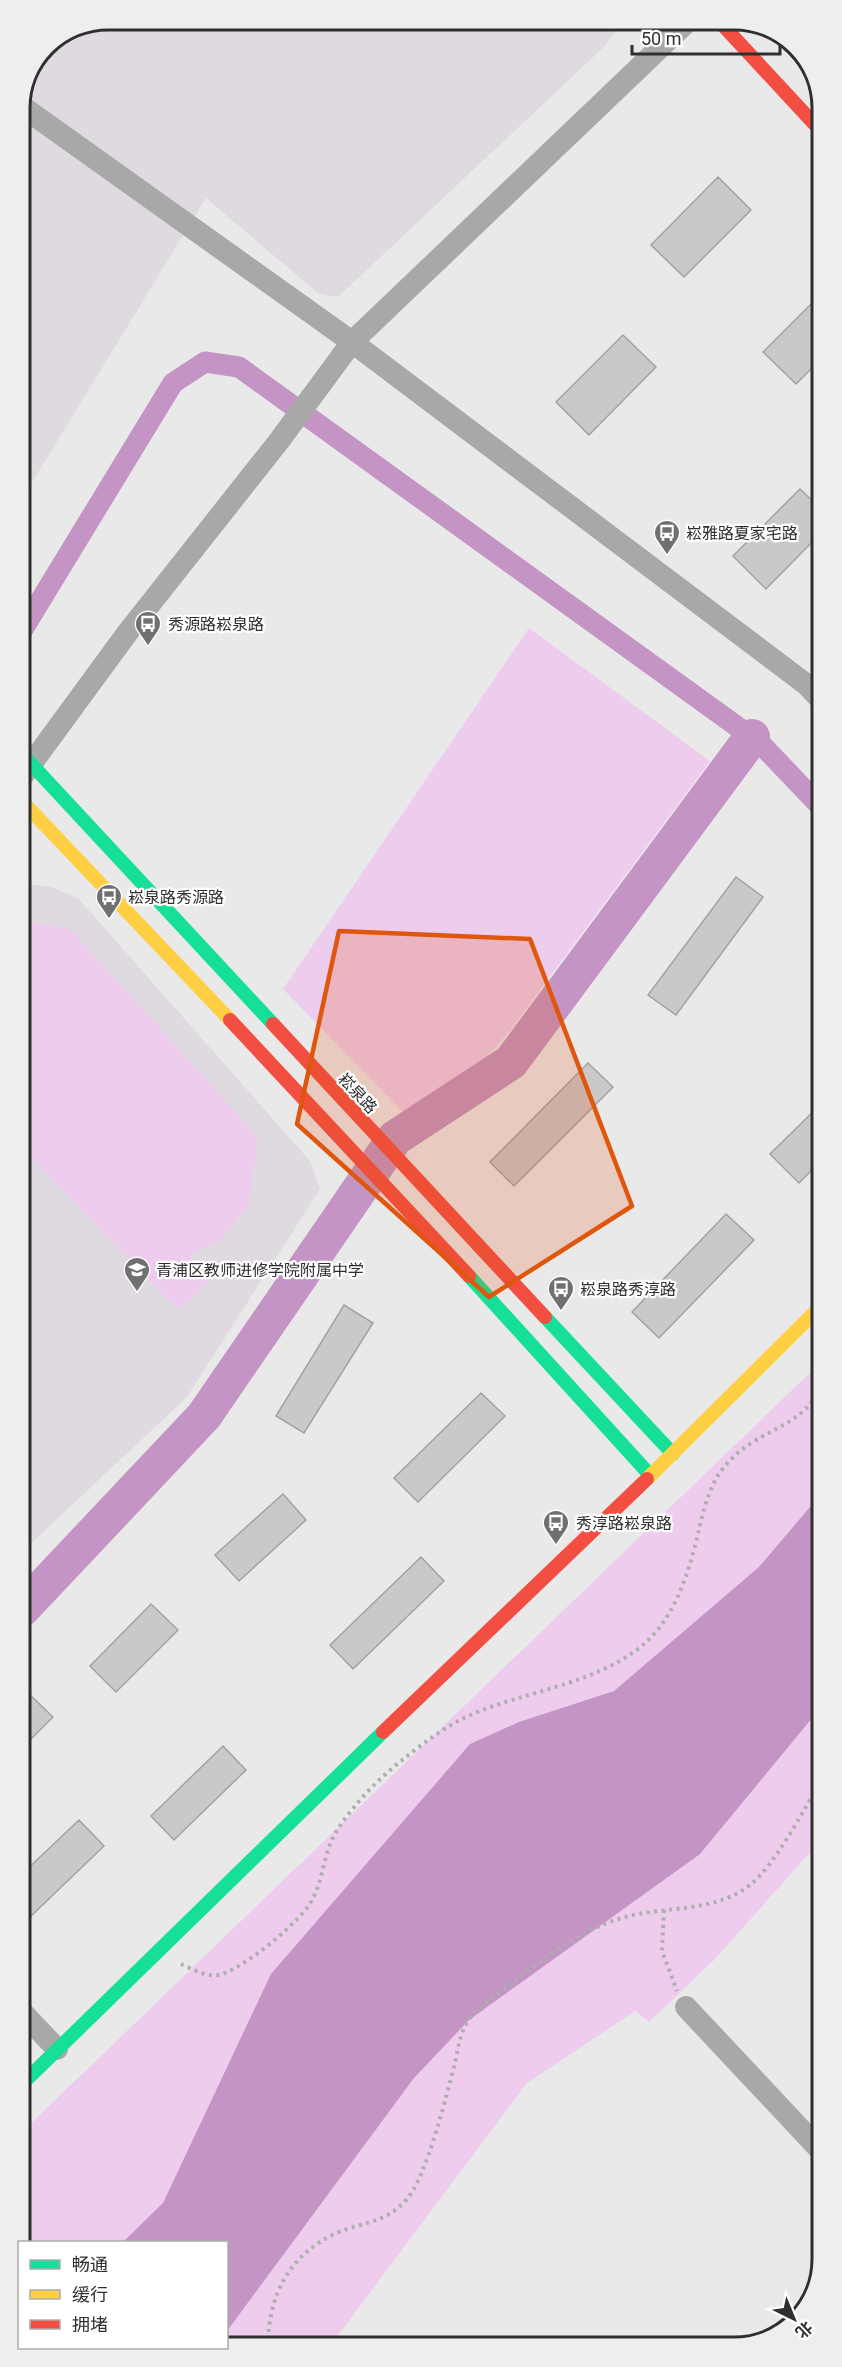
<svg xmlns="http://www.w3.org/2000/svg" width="842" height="2367" viewBox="0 0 842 2367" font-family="Roboto,'Noto Sans SC',sans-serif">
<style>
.built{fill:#dfdadf}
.green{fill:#ece}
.water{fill:#c394c4}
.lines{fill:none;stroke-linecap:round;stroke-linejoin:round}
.canal{stroke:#c394c4;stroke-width:21}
.river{stroke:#c394c4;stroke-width:36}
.building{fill:#cac9ca;stroke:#a3a2a3;stroke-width:1.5}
.path{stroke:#afaeaf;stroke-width:4;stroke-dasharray:3 4.5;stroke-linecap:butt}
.street{stroke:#a9a8a9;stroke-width:22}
.fast{stroke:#16e098;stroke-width:14}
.slow{stroke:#ffcf43;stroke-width:14}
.jam{stroke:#f24e42;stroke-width:14}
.marked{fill:#df570e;fill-opacity:0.2;stroke:#df570e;stroke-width:4.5;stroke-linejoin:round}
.labels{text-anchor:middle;stroke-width:4.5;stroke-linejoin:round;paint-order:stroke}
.poi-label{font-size:16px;fill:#302f30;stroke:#fff;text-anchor:start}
.street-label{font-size:16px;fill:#302f30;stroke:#fff}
.rim{fill:none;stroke:#302f30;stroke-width:3}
</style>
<rect width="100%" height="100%" fill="#eae9ea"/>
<path class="built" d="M108,20h515l-18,26 -267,251 -19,-3 -113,-96 -186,304v-399l26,-58z
M21,883l30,4 27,11 232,263 10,28 -133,208 -165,155z"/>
<path class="green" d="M529,628l181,133 -202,272 -32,35 -73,44 -120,-123z
M21,920l49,9 188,208 -9,67 -29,37 -32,13 22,26 -32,30 -157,-163z
M821,1362l1,477 -108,121 -65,62 -14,-11 -108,72 -197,263 -103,1 -1,-105h-203l-1,-110z"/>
<path class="water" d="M821,1494l1,212 -122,148 -231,166 -55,58 -187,253 -1,-89h-103l40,-39 108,-229 199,-230 49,-22 95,-31 145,-124z"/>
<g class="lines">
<path class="canal" d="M20,634l153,-251 32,-21 34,5 521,376 60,63"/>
<path class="river" d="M22,1609l182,-193 191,-278 116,-76 241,-325"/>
</g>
<path class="building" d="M718,177l33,33 -67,67 -33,-32z
M820,295v65l-24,24 -33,-32z
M623,335l33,32 -67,68 -33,-33z
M800,489l20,19v26l-54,55 -33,-33z
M736,877l27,20 -87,118 -28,-20z
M588,1063l25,24 -99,99 -24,-24z
M821,1104v57l-22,22 -29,-29z
M726,1214l28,26 -95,98 -27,-26z
M344,1305l29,18 -69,110 -28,-17z
M481,1393l24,23 -87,86 -24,-24z
M283,1494l23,26 -67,61 -24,-26z
M421,1557l23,24 -91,88 -23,-24z
M151,1604l27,26 -62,62 -26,-26z
M27,1692l26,25 -31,31v-51z
M223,1746l23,24 -72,70 -23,-24z
M79,1820l25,26 -75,72 -7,-6v-38z"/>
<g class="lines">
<path class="path" d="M664,1910l-2,41 15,40
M181,1964c11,5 25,13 37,11 23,-4 84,-54 94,-75 12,-22 11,-46 24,-68 19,-30 46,-57 74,-78 21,-17 44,-33 70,-43 51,-20 108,-27 154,-59 40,-28 54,-77 65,-122 4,-19 10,-42 22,-59 9,-12 19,-21 32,-29 28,-18 72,-30 66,-73 -1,-8 -1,-17 -4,-24
M268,2347c0,-53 22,-94 71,-115 27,-11 47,-9 68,-33 19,-21 40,-105 48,-136 4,-18 5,-34 19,-50 9,-10 24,-19 35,-28 40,-31 78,-61 129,-71 38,-7 80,-4 112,-29 26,-21 53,-75 72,-105"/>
<path class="street" d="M20,105l332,237 455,343 13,14
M21,778l107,-146 151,-191 73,-99 337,-322
M686,2007l136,145
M22,2012l35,37"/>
<path class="fast" d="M21,753l252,271
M469,1276l181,199
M545,1317l128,137
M22,2084l361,-352"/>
<path class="slow" d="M21,800l209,220
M647,1479l174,-173"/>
<path class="jam" d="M718,20l101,109
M230,1020l239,256
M273,1024l272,293
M383,1732l264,-253"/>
</g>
<path class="marked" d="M339,931l191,8 102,267 -143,91 -192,-173z"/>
<defs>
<symbol id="bus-pin" viewBox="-11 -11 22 30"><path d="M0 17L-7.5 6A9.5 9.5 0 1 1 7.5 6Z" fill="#717071" stroke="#fff"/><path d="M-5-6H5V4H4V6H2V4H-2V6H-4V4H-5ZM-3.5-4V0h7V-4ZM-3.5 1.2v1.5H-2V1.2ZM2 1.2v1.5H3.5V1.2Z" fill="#fff"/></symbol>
<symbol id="school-pin" viewBox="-11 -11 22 30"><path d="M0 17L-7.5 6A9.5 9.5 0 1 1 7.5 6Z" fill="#717071" stroke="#fff"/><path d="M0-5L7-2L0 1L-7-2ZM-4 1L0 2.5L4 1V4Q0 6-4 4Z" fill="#fff"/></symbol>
</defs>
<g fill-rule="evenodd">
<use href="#bus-pin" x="652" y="518" width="30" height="40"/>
<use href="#bus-pin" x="133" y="609" width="30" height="40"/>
<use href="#bus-pin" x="94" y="882" width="30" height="40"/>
<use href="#school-pin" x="122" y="1255" width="30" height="40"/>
<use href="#bus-pin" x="546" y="1274" width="30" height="40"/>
<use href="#bus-pin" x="541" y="1508" width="30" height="40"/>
</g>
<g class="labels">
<g class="poi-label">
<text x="686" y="539">崧雅路夏家宅路</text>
<text x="168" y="630">秀源路崧泉路</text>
<text x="128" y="903">崧泉路秀源路</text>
<text x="156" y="1276">青浦区教师进修学院附属中学</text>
<text x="580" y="1295">崧泉路秀淳路</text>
<text x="576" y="1529">秀淳路崧泉路</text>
</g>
<g class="street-label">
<text transform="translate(358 1093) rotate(47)" y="6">崧泉路</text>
</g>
</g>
<path d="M0 0H842V2367H0ZM108 30H734A78 78 0 0 1 812 108V2259A78 78 0 0 1 734 2337H108A78 78 0 0 1 30 2259V108A78 78 0 0 1 108 30Z" fill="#eee" fill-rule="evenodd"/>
<path class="rim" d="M108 30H734A78 78 0 0 1 812 108V2259A78 78 0 0 1 734 2337H108A78 78 0 0 1 30 2259V108A78 78 0 0 1 108 30Z"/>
<rect x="18" y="2241" width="210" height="108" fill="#ffffff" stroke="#acacac" stroke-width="1.5"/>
<rect x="30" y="2260" width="30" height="9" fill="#16e098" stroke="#acacac" stroke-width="1.5"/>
<text x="72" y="2271" font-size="18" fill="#302f30">畅通</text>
<rect x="30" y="2290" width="30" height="9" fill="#ffcf43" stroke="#acacac" stroke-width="1.5"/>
<text x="72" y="2301" font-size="18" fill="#302f30">缓行</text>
<rect x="30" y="2320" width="30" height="9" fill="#f24e42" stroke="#acacac" stroke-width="1.5"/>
<text x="72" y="2331" font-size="18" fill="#302f30">拥堵</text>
<g transform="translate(794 2319) rotate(137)" stroke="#ffffff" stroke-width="4.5" paint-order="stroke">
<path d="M0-4.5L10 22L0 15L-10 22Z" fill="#302f30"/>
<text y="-9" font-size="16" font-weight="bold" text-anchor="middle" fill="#302f30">北</text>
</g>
<path d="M632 45v9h148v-9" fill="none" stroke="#302f30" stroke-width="3"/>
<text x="641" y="45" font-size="18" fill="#302f30" stroke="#ffffff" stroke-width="4.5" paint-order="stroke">50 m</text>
</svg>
